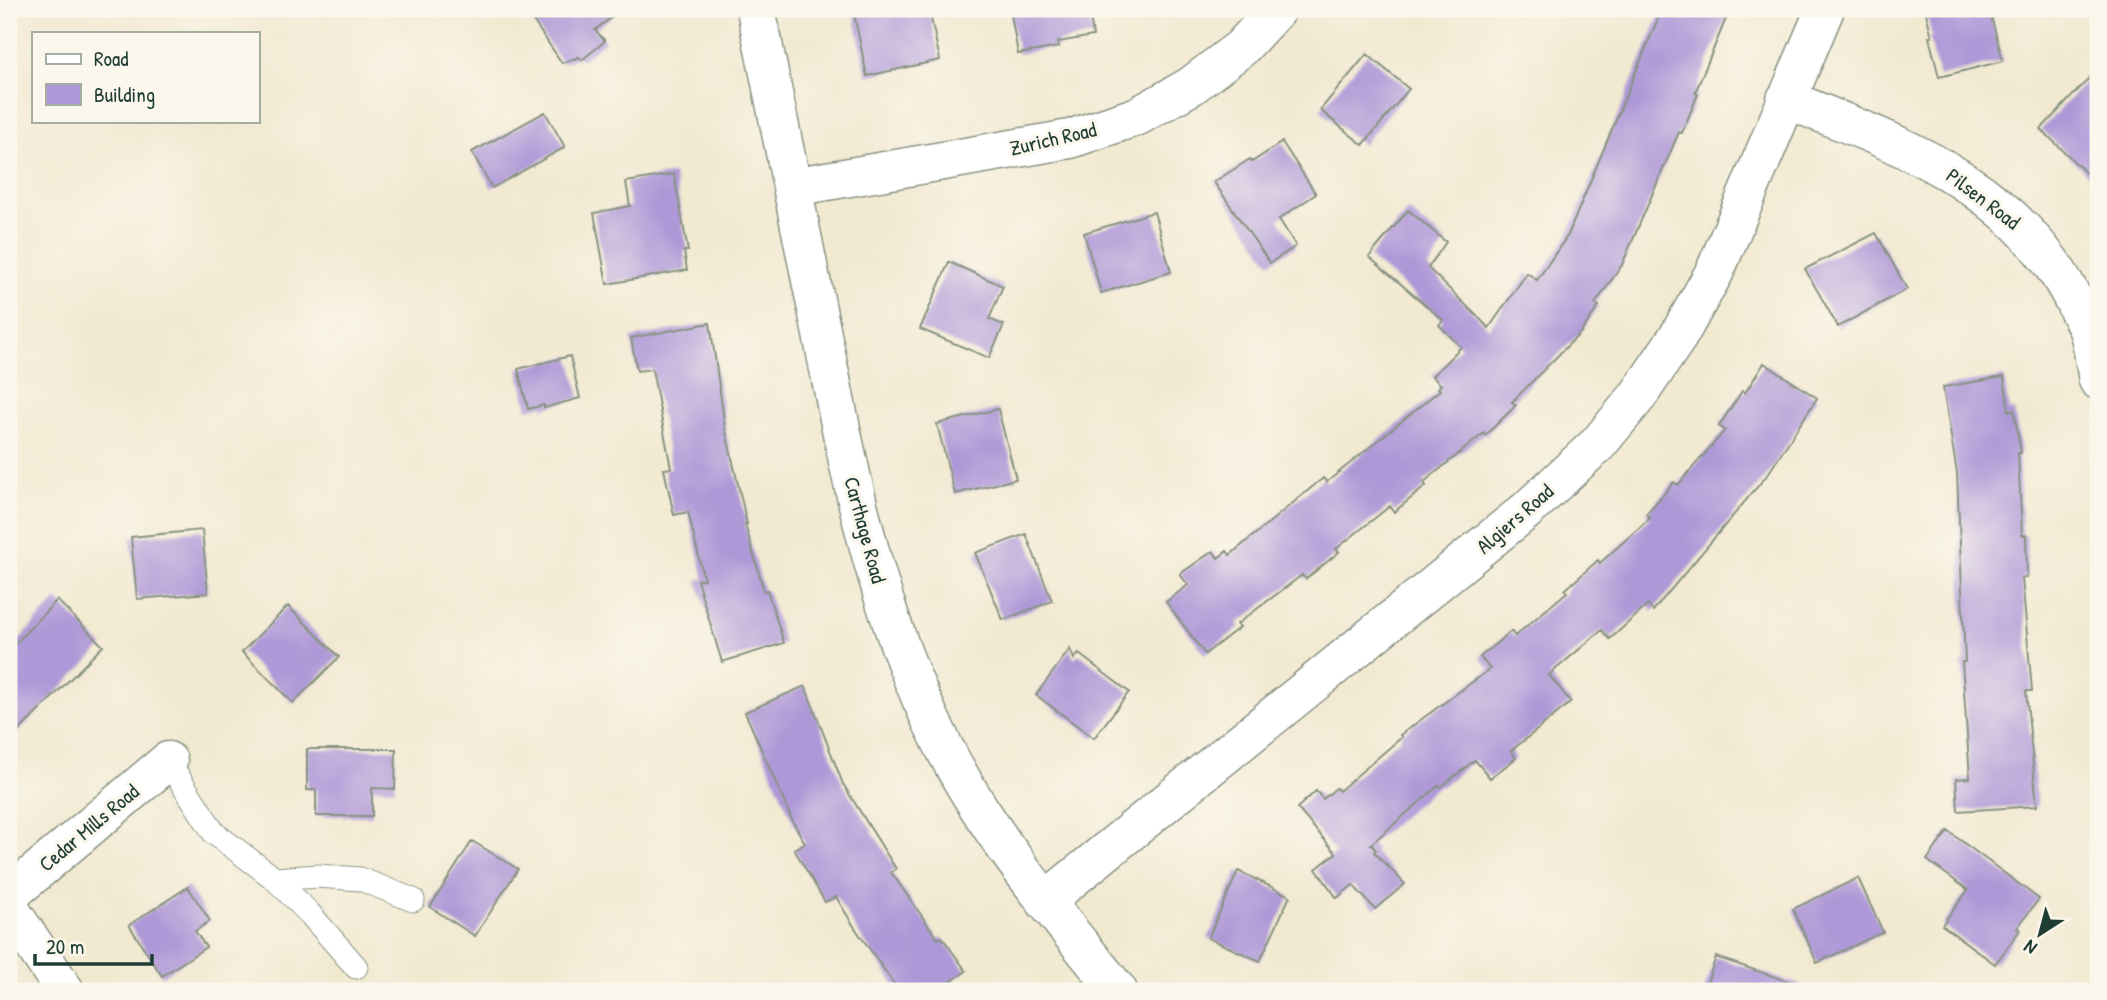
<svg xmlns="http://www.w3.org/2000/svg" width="2107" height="1000" viewBox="0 0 2107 1000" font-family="'Patrick Hand',sans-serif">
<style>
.building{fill:#af98d7}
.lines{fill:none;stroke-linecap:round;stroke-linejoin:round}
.service-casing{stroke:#889382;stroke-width:25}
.minor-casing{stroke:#889382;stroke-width:41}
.service{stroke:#fff;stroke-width:23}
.minor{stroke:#fff;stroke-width:38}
.labels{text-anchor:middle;stroke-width:6;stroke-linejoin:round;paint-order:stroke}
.street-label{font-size:21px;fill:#1f3d34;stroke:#fbf7ec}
</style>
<rect width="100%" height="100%" fill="#fbf7ec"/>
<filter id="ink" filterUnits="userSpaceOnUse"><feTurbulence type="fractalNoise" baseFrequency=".0143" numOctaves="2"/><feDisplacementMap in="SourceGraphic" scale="14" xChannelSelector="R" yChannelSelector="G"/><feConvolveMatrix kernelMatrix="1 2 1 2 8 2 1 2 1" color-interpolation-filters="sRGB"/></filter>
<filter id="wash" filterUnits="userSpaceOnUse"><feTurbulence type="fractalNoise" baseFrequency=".00686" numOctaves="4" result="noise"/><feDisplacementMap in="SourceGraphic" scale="28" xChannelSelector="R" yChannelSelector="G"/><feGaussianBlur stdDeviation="1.57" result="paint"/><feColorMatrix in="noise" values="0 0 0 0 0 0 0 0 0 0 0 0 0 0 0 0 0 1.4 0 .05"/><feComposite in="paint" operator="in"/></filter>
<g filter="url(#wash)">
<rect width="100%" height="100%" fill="#f2e9d1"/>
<g id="blocks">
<path class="building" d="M551,9h71l-27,21 10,11 -23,19 -3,-3 -17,6 -28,-41z
M853,9h76l11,51 -73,16z
M1010,9h79l4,27 -35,6 1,5 -41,7z
M1662,9h68l-35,84 3,1 -16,39 -3,-1 -57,133 -27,39 4,2 -18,26 -69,70 4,3 -30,30 -2,-2 -60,49 2,4 -32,26 -4,-6 -54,43 3,3 -33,27 -4,-4 -65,49 3,3 -35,27 -39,-52 22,-17 -8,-11 33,-23 5,7 9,-7 3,4 93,-77 4,4 113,-92 -2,-2 3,-3 -9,-9 29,-29 -22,-22 4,-5 -74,-63 39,-47 38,32 -18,26 61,60 38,-55 10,7 31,-45z
M1925,9h64l14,52 -64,16 -10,-40h3z
M1367,54l42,35 -46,56 -43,-35z
M2098,69v116l-57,-56z
M545,112l20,35 -73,41 -20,-36z
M1282,142l34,52 -37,25 17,27 -26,17 -56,-81 36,-23 2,3z
M674,174l14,77h-4l3,19 -80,14 -13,-71 36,-7 -4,-24z
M1154,212l17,60 -70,21 -17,-60z
M1876,233l31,56 -69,38 -33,-58z
M949,262l54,24 -14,33 15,6 -15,33 -69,-29z
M710,323l15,104 22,97h-2l19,67 3,-1 17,53 -62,19 -25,-82 7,-1 -16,-67 -14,3 -10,-46 7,-1 -19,-99 -15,2 -6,-33z
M570,356l10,42 -36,10v-3l-16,4 -10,-40z
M1764,363l53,35 -49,76 -115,137 -5,-6 -38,34 -8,-9 -53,45 22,27 -60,49 5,7 -26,20 -15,-18 -34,27 -2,-2 -68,59 5,6 -2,2 31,32 -30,25 -22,-24 -16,13 -21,-29 20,-16 -39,-45 19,-17 7,8 13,-11 3,3 63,-54 -2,-2 90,-66 -10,-12 31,-26 4,5 52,-44 -2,-2 33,-30 2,3 50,-45 -4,-4 28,-32 4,3 47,-55 -6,-4 23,-35 3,2z
M2004,377l5,34 5,-1 7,43h-3l4,82h4l1,43h-5l10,113h-6l11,115 -79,5 -2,-32 14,-1 -8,-116h3l-8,-189 -14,-86z
M998,409l18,70 -61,15 -18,-70z
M202,530l6,63 -71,6 -6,-62z
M1026,534l26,67 -49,19 -28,-67z
M57,600l46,46 -94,95v-91z
M288,606l51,51 -46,46 -51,-51z
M1070,649l4,10 5,-5 50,38 -35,46 -58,-43z
M805,686l38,98 53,85 -5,3 47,67 4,-2 24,34 -29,20h-38l-44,-63 -19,-31 -11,5 -31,-53 11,-6 -12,-21 -48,-110z
M307,749h89l-1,40 -23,-1v28h-56v-26h-9z
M1948,831l91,68 -22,29 3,2 -25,34 -53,-39 26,-35 -41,-30z
M472,841l46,28 -43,67 -45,-29z
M1238,871l52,25 -30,65 -52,-23z
M1858,878l25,54 -66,31 -24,-54z
M188,887l22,34 -15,10 11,16 -44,29 -33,-51z
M1716,957l86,29 -1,5h-97z"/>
</g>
</g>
<g filter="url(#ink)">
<use href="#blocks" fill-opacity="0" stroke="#889382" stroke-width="2"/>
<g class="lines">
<defs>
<path id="service" d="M168,761l46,72 61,46 43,-3 42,3 53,21
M275,879l34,34 47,54"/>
<path id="minor" d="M756,9c23,112 45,223 68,335 27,137 54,274 118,399 45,91 113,170 176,248
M1786,99c114,46 231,85 289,204 4,10 10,19 14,29 4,15 6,32 9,48
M792,187l278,-48 68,-23 53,-30 50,-38 36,-39
M9,895l159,-134
M1045,901l482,-391 71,-66 39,-47 42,-62 36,-64 110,-262
M9,908l56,83"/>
</defs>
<use href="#service" class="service-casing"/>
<use href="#minor" class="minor-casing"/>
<use href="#service" class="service"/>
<use href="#minor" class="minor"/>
</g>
</g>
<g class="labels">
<g class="street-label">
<text transform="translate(1053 139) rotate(-13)" y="7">Zurich Road</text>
<text transform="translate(1983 199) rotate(37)" y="7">Pilsen Road</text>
<text transform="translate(1515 519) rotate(-41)" y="7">Algiers Road</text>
<text transform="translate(865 530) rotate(75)" y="7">Carthage Road</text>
<text transform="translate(89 828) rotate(-40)" y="7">Cedar Mills Road</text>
</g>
</g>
<rect width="2107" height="1000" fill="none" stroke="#fbf7ec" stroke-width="35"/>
<rect x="32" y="32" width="228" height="91" fill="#fbf7ec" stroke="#a3ada2" stroke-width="2"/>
<rect x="46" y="54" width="35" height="10" fill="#ffffff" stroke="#a3ada2" stroke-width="2"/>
<text x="94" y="66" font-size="21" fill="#1f3d34">Road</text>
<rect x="46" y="84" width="35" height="21" fill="#af98d7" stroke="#a3ada2" stroke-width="2"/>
<text x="94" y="102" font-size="21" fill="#1f3d34">Building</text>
<g transform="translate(2040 934) rotate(216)" stroke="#fbf7ec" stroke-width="5" paint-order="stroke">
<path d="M0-5L12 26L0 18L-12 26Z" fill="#1f3d34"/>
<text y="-10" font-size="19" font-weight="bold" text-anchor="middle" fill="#1f3d34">N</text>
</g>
<path d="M35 954v10h117v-10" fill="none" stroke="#1f3d34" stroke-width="3.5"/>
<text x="46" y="954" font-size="21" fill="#1f3d34" stroke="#fbf7ec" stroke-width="5" paint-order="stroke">20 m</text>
</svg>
